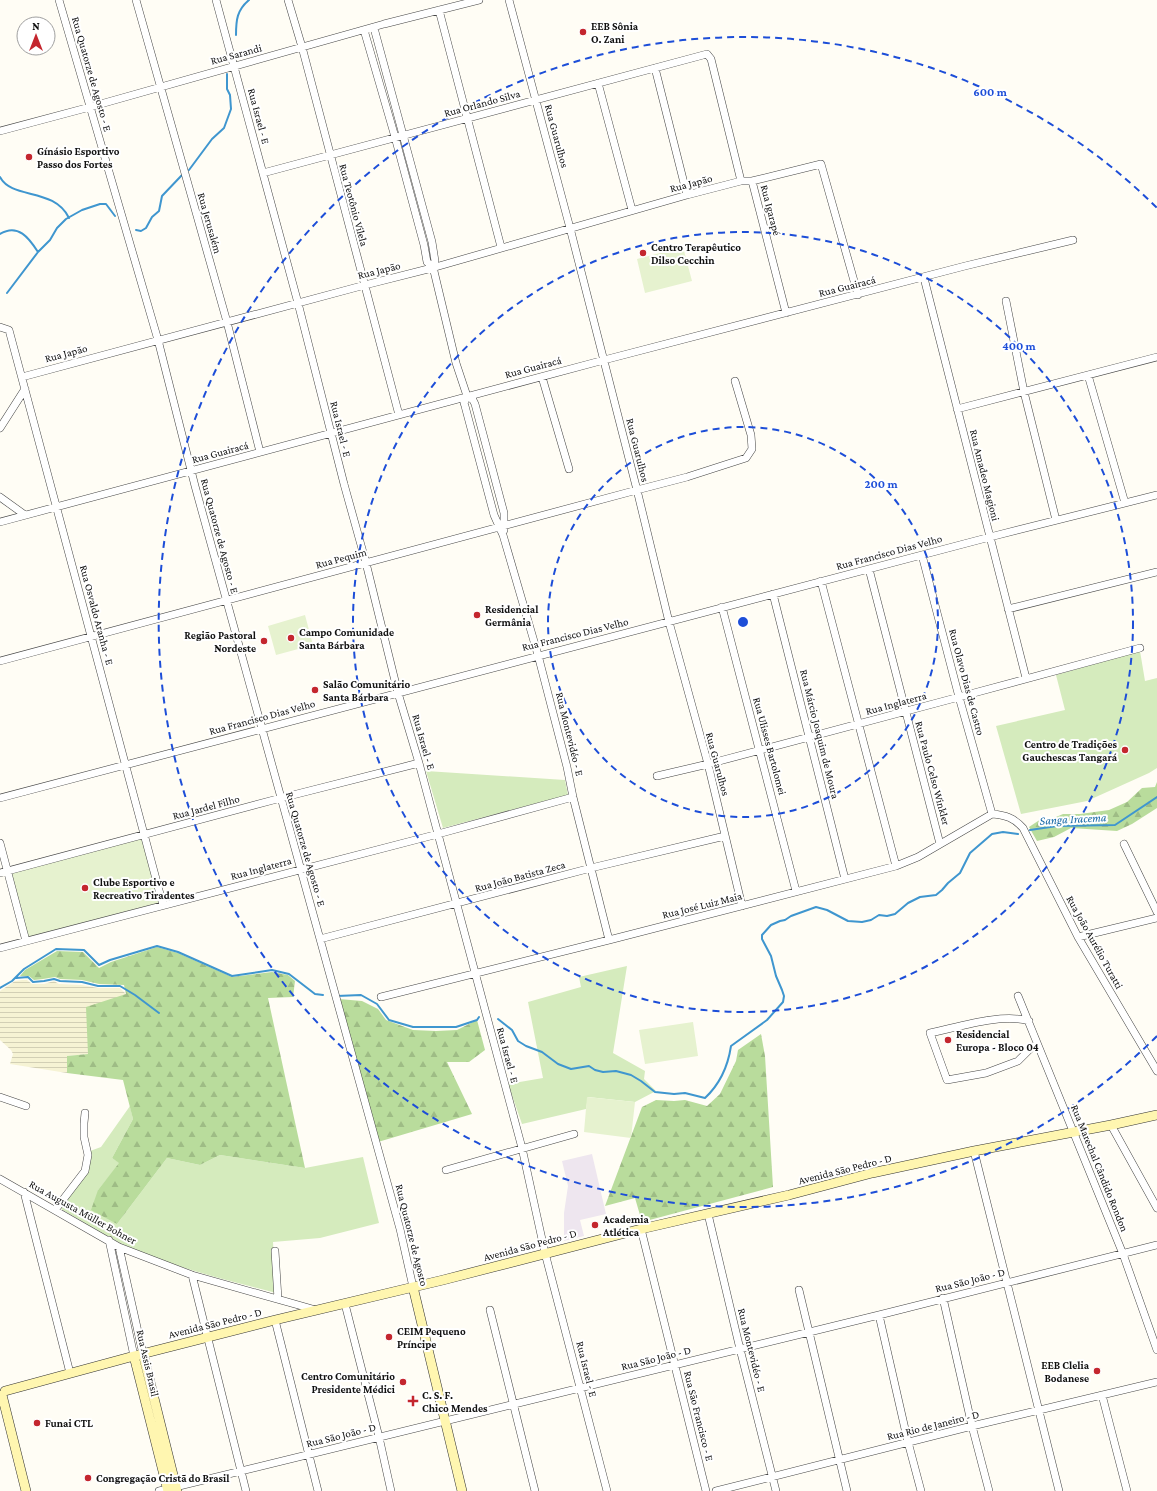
<svg xmlns="http://www.w3.org/2000/svg" width="1157" height="1491" viewBox="0 0 1157 1491" font-family="'Crimson Pro',serif">
<style>
.industrial{fill:#eee6ef}
.farmland{fill:url(#farmland-rules)}
.green{fill:#d5ebbd}
.forest{fill:url(#forest-firs)}
.pitch{fill:#e6f2cf}
.lines{fill:none;stroke-linecap:round;stroke-linejoin:round}
.stream{stroke:#3f96cf;stroke-width:2}
.street-casing{stroke:#444;stroke-width:8}
.secondary-casing{stroke:#333;stroke-width:10}
.street{stroke:#fff;stroke-width:7}
.secondary{stroke:#fff6b0;stroke-width:9}
.ring{fill:none;stroke:#1d4ed8;stroke-width:2;stroke-dasharray:7 5}
.poi-dot{fill:#c4262e;stroke:#fff;stroke-width:1.5}
.labels{text-anchor:middle;stroke-width:4;stroke-linejoin:round;paint-order:stroke}
.poi-label{font-size:11px;font-weight:bold;fill:#111;stroke:#fff;text-anchor:start}
.street-label{font-size:11px;fill:#111;stroke:#fff}
.water-label{font-size:12px;font-style:italic;fill:#1768a6;stroke:#fff}
.centre{fill:#1d4ed8;stroke:#fff;stroke-width:2}
.ring-label{font-size:12px;text-anchor:middle;font-weight:bold;fill:#1d4ed8;stroke:#fff;stroke-width:4;stroke-linejoin:round;paint-order:stroke}
</style>
<defs>
<pattern id="farmland-rules" width="6" height="5" patternUnits="userSpaceOnUse"><rect width="6" height="5" fill="#f6f3d4"/><path d="M0 2.5h6" fill="none" stroke="#d2cfb5"/></pattern>
<pattern id="forest-firs" width="22" height="20" patternUnits="userSpaceOnUse"><rect width="22" height="20" fill="#b9dc9c"/><path d="M5 1l3.5 6h-7zM16 11l3.5 6h-7z" fill="#9ebc85"/></pattern>
</defs>
<rect width="100%" height="100%" fill="#fffdf5"/>
<path class="industrial" d="M592,1154l14,60 -26,6 4,16 -20,5v-28l4,-27 -6,-25z"/>
<path class="farmland" d="M22,980h5l5,4h12l10,-3 5,3 23,1 16,3h22l6,6 -38,60 -21,2v17l-57,-9 3,-10 -2,-4 -11,-10v-49l15,-10z"/>
<path class="green" d="M1140,651l5,30 12,-3v90l-8,5 -62,28 -66,13 -25,-88 69,-16 -9,-35z
M426,771l139,9 3,15 -125,33z
M627,966l-14,87 32,18 -1,8 12,12 -21,11 -47,-5 -2,12 -64,15 -14,-40 35,-6 -15,-76 53,-15 -2,-10z
M130,1106l3,13 -21,39 8,5 -22,27 19,34 50,-66 33,7 20,-10 85,13 58,-11 16,66 -59,15 -47,4 3,51c-53,-14 -105,-26 -154,-49 -21,-10 -41,-24 -61,-35l27,-38 2,-20 11,-4z"/>
<path class="forest" d="M1157,782v26l-25,16 -15,7 -46,-3 -17,9 -17,4 -8,-14 12,-8 8,1 14,-6h17l29,-4 18,-8 15,-14 13,-1z
M157,947l21,6 54,24 40,-5 16,3 7,6 -2,16 -25,1 37,170 -85,-13 -20,10 -33,-7 -50,66 -26,-14 7,-20 21,-27 -7,-5 21,-39 -10,-39 -56,-7v-17l21,-2 -2,-47 40,-13 -2,-9 -25,-1 -17,-4 -22,-1 -5,-2 -12,2 -9,1 -5,-4h-9l5,-6 32,-19 26,1 16,16 12,-6z
M339,999l23,2 16,8 8,11 27,10 23,1 21,-1 20,-10 8,30 -16,12h-22l25,52 -94,28z
M761,1034l4,22 8,131 -131,35 -7,-24 -30,8 37,-99 14,-7 18,1 11,-1 22,6 13,-12 16,-33 2,-11z"/>
<path class="pitch" d="M683,247l9,34 -47,12 -8,-34z
M305,615l8,30 -37,10 -8,-29z
M142,838l17,65 -131,35 -17,-65z
M693,1022l5,34 -53,8 -6,-34z
M587,1097l48,5 -4,36 -47,-6z"/>
<g class="lines">
<path class="stream" d="M236,35c0,-15 1,-25 13,-35
M189,170l23,-31 12,-11 7,-19 -1,-14 -3,-6v-15
M0,177c12,23 54,10 69,41
M136,230l5,1 5,-3 6,-11 7,-6 3,-15 20,-21
M0,234c18,-11 29,4 38,18
M7,293l31,-41 12,-12 7,-12 9,-9 16,-9 18,-6h6l9,12
M1030,830l27,-4 58,-1 42,-28
M16,978l12,-1 5,5 11,-1 10,-2 6,2 22,1 16,4h22l15,9 24,18
M0,988l12,-7 12,-12 32,-20 28,1 15,15 11,-5 47,-14 21,6 54,24 40,-6 17,4 26,20 8,1
M337,996l24,-1 16,9 12,16 24,7h43l21,-7 2,-3
M498,1019l14,11 6,11 8,5 16,6 16,12 13,5 18,-3 6,4 8,2 13,-1 15,4 10,6 14,11 19,2 11,-1 20,5c15,-14 23,-32 26,-52l36,-26 16,-18 1,-6 -2,-6 -6,-14 -5,-20 -9,-17v-4l9,-10 9,-4 5,-1 6,-4 25,-9 11,3 21,11 14,1 9,-2 8,-5 8,1 8,-2 13,-11 12,-6 16,-2 6,-5 6,-7 12,-10 10,-20 22,-19 11,-2 15,2"/>
<defs>
<path id="street" d="M59,0l99,340 37,146 205,743 13,58
M136,0l91,322 33,130
M216,0l82,303 46,181 22,79 32,130 21,70 103,385 23,105 62,238
M288,0l14,47 97,368
M509,0l61,228 67,262 32,132 39,142 34,142
M439,10l62,237
M374,28l58,214 3,19 -2,6 23,96 11,33 -3,7 1,3 29,109 9,20 35,120 29,112 6,30 36,143
M364,30l31,107 29,108 3,17 6,5
M655,68l32,127
M598,83l34,127
M0,131l90,-24 294,-83 95,-24
M263,173l444,-119 4,5 30,122
M752,181l34,132
M924,278l102,400
M1006,301l18,91 32,128
M0,327l9,3 154,575
M1088,375l37,128
M22,377l343,-92 67,-17 255,-73 54,-14h11l69,-17 37,131
M542,377l27,92
M467,396l6,4 2,4 29,109v17
M957,409l200,-52
M0,428l25,-39
M0,497l25,18
M0,522l604,-162 361,-94 108,-26
M922,555l37,142 33,117
M869,569l71,275
M821,581l75,285
M773,594l72,285
M722,607l74,284
M1008,609l149,-37
M0,661l637,-171 50,-13 59,-19 6,-9 -1,-14 -16,-54
M657,776l51,-12 251,-67 181,-49
M0,798l990,-261 167,-42
M0,843l26,98
M1124,844l33,68
M0,873l281,-75 138,-35
M1078,937l79,-19
M320,939l271,-71 134,-32
M0,948l438,-114 135,-37
M1018,996l105,258 34,96
M381,997l228,-57 287,-74 22,-9 74,-43c14,1 22,4 31,14l55,109 79,134
M1029,1021c-28,-8 -70,6 -99,12l17,47 39,-7 32,-12 12,-12 7,-5
M0,1097l26,9
M1111,1125l46,83
M974,1151l85,340
M446,1170l128,-36
M0,1179l119,68 73,28 124,35
M24,1192l46,181
M55,1210l30,-39 3,-16 -4,-18v-14l1,-10
M708,1214l32,135 36,142
M641,1229l65,262
M109,1240l25,116
M119,1247l24,107
M275,1251l3,48
M192,1275l54,216
M799,1290l48,201
M943,1298l29,128 17,65
M345,1304l34,133 12,54
M490,1310l45,181
M879,1315l29,127 13,49
M275,1320l43,171
M1102,1395l25,96
M159,1491l720,-176 278,-70
M716,1491l256,-65 185,-44"/>
<path id="secondary" d="M413,1287l49,204
M143,1354l34,137
M134,1356l34,135
M5,1391l129,-35 141,-36 168,-40 198,-51 148,-34 83,-22 102,-22 137,-26 46,-10
M2,1395l24,96"/>
</defs>
<use href="#street" class="street-casing"/>
<use href="#secondary" class="secondary-casing"/>
<use href="#street" class="street"/>
<use href="#secondary" class="secondary"/>
</g>
<g class="ring">
<circle cx="743" cy="622" r="195"/>
<circle cx="743" cy="622" r="390"/>
<path d="M1157 1036A585 585 0 1 1 1157 208"/>
</g>
<g class="poi-dot">
<circle cx="583" cy="32" r="4"/>
<circle cx="29" cy="157" r="4"/>
<circle cx="643" cy="253" r="4"/>
<circle cx="477" cy="615" r="4"/>
<circle cx="291" cy="638" r="4"/>
<circle cx="264" cy="641" r="4"/>
<circle cx="315" cy="690" r="4"/>
<circle cx="1125" cy="750" r="4"/>
<circle cx="85" cy="888" r="4"/>
<circle cx="948" cy="1040" r="4"/>
<circle cx="595" cy="1225" r="4"/>
<circle cx="389" cy="1337" r="4"/>
<circle cx="1097" cy="1371" r="4"/>
<circle cx="403" cy="1382" r="4"/>
<path d="M411 1395h4v4h4v4h-4v4h-4v-4h-4v-4h4z"/>
<circle cx="37" cy="1423" r="4"/>
<circle cx="88" cy="1478" r="4"/>
</g>
<g class="labels">
<g class="poi-label">
<text x="591" y="30">EEB Sônia<tspan x="591" dy="13">O. Zani</tspan></text>
<text x="37" y="155">Gínásio Esportivo<tspan x="37" dy="13">Passo dos Fortes</tspan></text>
<text x="651" y="251">Centro Terapêutico<tspan x="651" dy="13">Dilso Cecchin</tspan></text>
<text x="485" y="613">Residencial<tspan x="485" dy="13">Germânia</tspan></text>
<text x="299" y="636">Campo Comunidade<tspan x="299" dy="13">Santa Bárbara</tspan></text>
<text x="256" y="639" text-anchor="end">Região Pastoral<tspan x="256" dy="13">Nordeste</tspan></text>
<text x="323" y="688">Salão Comunitário<tspan x="323" dy="13">Santa Bárbara</tspan></text>
<text x="1117" y="748" text-anchor="end">Centro de Tradições<tspan x="1117" dy="13">Gauchescas Tangará</tspan></text>
<text x="93" y="886">Clube Esportivo e<tspan x="93" dy="13">Recreativo Tiradentes</tspan></text>
<text x="956" y="1038">Residencial<tspan x="956" dy="13">Europa - Bloco 04</tspan></text>
<text x="603" y="1223">Academia<tspan x="603" dy="13">Atlética</tspan></text>
<text x="397" y="1335">CEIM Pequeno<tspan x="397" dy="13">Príncipe</tspan></text>
<text x="1089" y="1369" text-anchor="end">EEB Clelia<tspan x="1089" dy="13">Bodanese</tspan></text>
<text x="395" y="1380" text-anchor="end">Centro Comunitário<tspan x="395" dy="13">Presidente Médici</tspan></text>
<text x="422" y="1399">C. S. F.<tspan x="422" dy="13">Chico Mendes</tspan></text>
<text x="45" y="1427">Funai CTL</text>
<text x="96" y="1482">Congregação Cristã do Brasil</text>
</g>
<g class="street-label">
<text transform="translate(236 54) rotate(-15)" y="4">Rua Sarandi</text>
<text transform="translate(92 74) rotate(74)" y="4">Rua Quatorze de Agosto - E</text>
<text transform="translate(482 103) rotate(-15)" y="4">Rua Orlando Silva</text>
<text transform="translate(259 116) rotate(75)" y="4">Rua Israel - E</text>
<text transform="translate(557 136) rotate(75)" y="4">Rua Guarulhos</text>
<text transform="translate(691 183) rotate(-15)" y="4">Rua Japão</text>
<text transform="translate(354 205) rotate(75)" y="4">Rua Teotônio Vilela</text>
<text transform="translate(771 210) rotate(75)" y="4">Rua Igarapé</text>
<text transform="translate(210 223) rotate(74)" y="4">Rua Jerusalém</text>
<text transform="translate(379 270) rotate(-14)" y="4">Rua Japão</text>
<text transform="translate(847 286) rotate(-14)" y="4">Rua Guairacá</text>
<text transform="translate(66 353) rotate(-15)" y="4">Rua Japão</text>
<text transform="translate(533 367) rotate(-15)" y="4">Rua Guairacá</text>
<text transform="translate(341 429) rotate(76)" y="4">Rua Israel - E</text>
<text transform="translate(638 450) rotate(76)" y="4">Rua Guarulhos</text>
<text transform="translate(220 452) rotate(-15)" y="4">Rua Guairacá</text>
<text transform="translate(985 475) rotate(76)" y="4">Rua Amadeo Magioni</text>
<text transform="translate(220 536) rotate(75)" y="4">Rua Quatorze de Agosto - E</text>
<text transform="translate(889 552) rotate(-15)" y="4">Rua Francisco Dias Velho</text>
<text transform="translate(341 558) rotate(-15)" y="4">Rua Pequim</text>
<text transform="translate(97 615) rotate(75)" y="4">Rua Osvaldo Aranha - E</text>
<text transform="translate(575 634) rotate(-14)" y="4">Rua Francisco Dias Velho</text>
<text transform="translate(967 682) rotate(75)" y="4">Rua Olavo Dias de Castro</text>
<text transform="translate(896 703) rotate(-15)" y="4">Rua Inglaterra</text>
<text transform="translate(262 717) rotate(-15)" y="4">Rua Francisco Dias Velho</text>
<text transform="translate(570 734) rotate(76)" y="4">Rua Montevidéo - E</text>
<text transform="translate(820 734) rotate(76)" y="4">Rua Márcio Joaquim de Moura</text>
<text transform="translate(424 742) rotate(74)" y="4">Rua Israel - E</text>
<text transform="translate(770 746) rotate(75)" y="4">Rua Ulisses Bartolomei</text>
<text transform="translate(718 764) rotate(75)" y="4">Rua Guarulhos</text>
<text transform="translate(933 773) rotate(75)" y="4">Rua Paulo Celso Winkler</text>
<text transform="translate(206 807) rotate(-15)" y="4">Rua Jardel Filho</text>
<text transform="translate(306 849) rotate(74)" y="4">Rua Quatorze de Agosto - E</text>
<text transform="translate(261 868) rotate(-15)" y="4">Rua Inglaterra</text>
<text transform="translate(520 876) rotate(-15)" y="4">Rua João Batista Zeca</text>
<text transform="translate(702 905) rotate(-14)" y="4">Rua José Luiz Maia</text>
<text transform="translate(1095 942) rotate(61)" y="4">Rua João Aurélio Turatti</text>
<text transform="translate(508 1055) rotate(75)" y="4">Rua Israel - E</text>
<text transform="translate(1100 1168) rotate(68)" y="4">Rua Marechal Cândido Rondon</text>
<text transform="translate(845 1169) rotate(-14)" y="4">Avenida São Pedro - D</text>
<text transform="translate(83 1212) rotate(29)" y="4">Rua Augusta Müller Bohner</text>
<text transform="translate(412 1235) rotate(76)" y="4">Rua Quatorze de Agosto</text>
<text transform="translate(530 1245) rotate(-15)" y="4">Avenida São Pedro - D</text>
<text transform="translate(970 1280) rotate(-14)" y="4">Rua São João - D</text>
<text transform="translate(215 1323) rotate(-14)" y="4">Avenida São Pedro - D</text>
<text transform="translate(752 1350) rotate(76)" y="4">Rua Montevidéo - E</text>
<text transform="translate(656 1358) rotate(-14)" y="4">Rua São João - D</text>
<text transform="translate(148 1363) rotate(77)" y="4">Rua Assis Brasil</text>
<text transform="translate(587 1369) rotate(76)" y="4">Rua Israel - E</text>
<text transform="translate(699 1416) rotate(76)" y="4">Rua São Francisco - E</text>
<text transform="translate(933 1425) rotate(-14)" y="4">Rua Rio de Janeiro - D</text>
<text transform="translate(341 1435) rotate(-14)" y="4">Rua São João - D</text>
</g>
<g class="water-label">
<text transform="translate(1073 819) rotate(-3)" y="4">Sanga Iracema</text>
</g>
</g>
<circle cx="743" cy="622" r="6" class="centre"/>
<g class="ring-label">
<text x="990" y="96">600 m</text>
<text x="1019" y="350">400 m</text>
<text x="881" y="488">200 m</text>
</g>
<g transform="translate(36 36)"><circle r="19" fill="#ffffff" stroke="#a0a0a0"/>
<path d="M0-3L7 15L0 10L-7 15Z" fill="#c4262e"/>
<text y="-6" font-size="11" font-weight="bold" text-anchor="middle" fill="#111111">N</text>
</g>
</svg>
